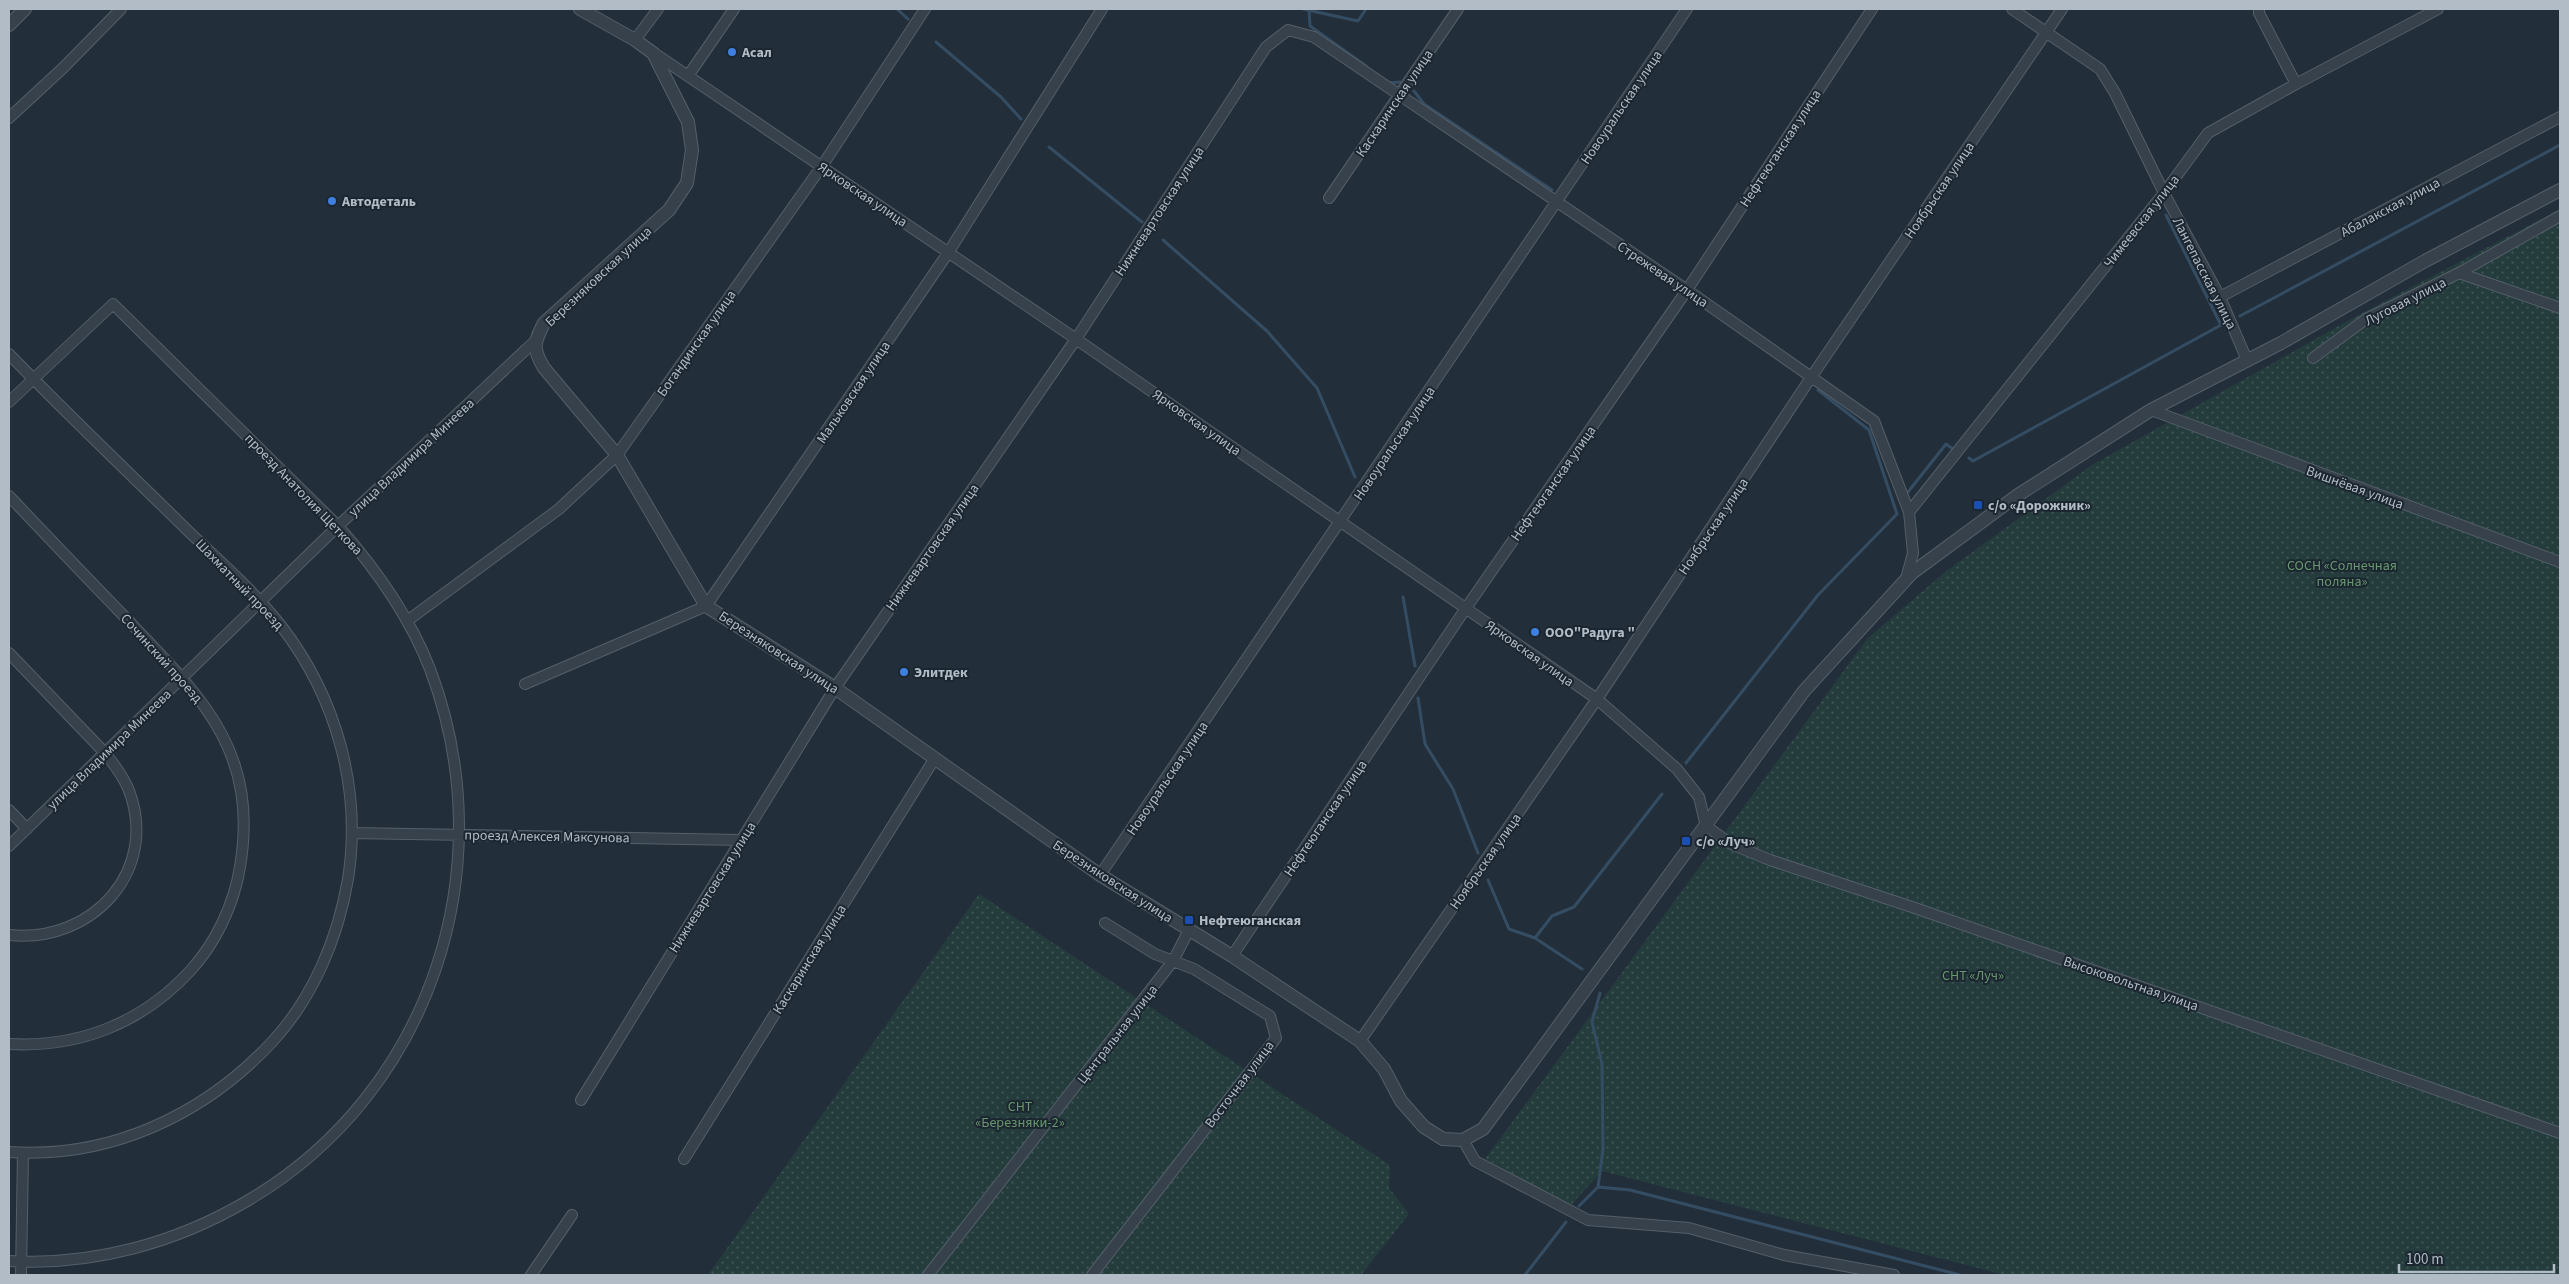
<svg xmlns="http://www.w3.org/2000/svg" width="2569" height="1284" viewBox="0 0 2569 1284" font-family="'Source Sans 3',sans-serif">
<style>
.grass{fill:url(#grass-dots)}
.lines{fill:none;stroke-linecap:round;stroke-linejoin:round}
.stream{stroke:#354d62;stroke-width:3}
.minor-casing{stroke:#545f69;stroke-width:12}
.tertiary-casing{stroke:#545f69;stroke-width:14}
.minor{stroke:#36414b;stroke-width:10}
.tertiary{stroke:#36414b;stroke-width:12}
.shop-dot{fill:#3f7fe0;stroke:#1b2630;stroke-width:2}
.transit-dot{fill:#1a4fb4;stroke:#1b2630;stroke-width:2}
.labels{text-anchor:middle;stroke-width:4;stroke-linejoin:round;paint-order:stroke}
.poi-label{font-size:14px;font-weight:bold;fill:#b1bcc7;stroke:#1b2630;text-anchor:start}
.street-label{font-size:14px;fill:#b1bcc7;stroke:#1b2630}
.park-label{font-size:14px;fill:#68986d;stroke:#1b2630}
</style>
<defs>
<pattern id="grass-dots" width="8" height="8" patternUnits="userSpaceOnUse" patternTransform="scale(1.25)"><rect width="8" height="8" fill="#243c3c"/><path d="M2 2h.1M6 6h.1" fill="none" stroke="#415657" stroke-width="1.8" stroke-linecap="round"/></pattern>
</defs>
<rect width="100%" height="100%" fill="#222f3b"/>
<path class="grass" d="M2560,209v1066h-555l-403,-104 -31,34 -86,-46 382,-520 78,-67 147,-107 259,-146z
M979,894l411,271 -1,23 20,26 -48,61h-653z"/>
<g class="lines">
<path class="stream" d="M897,9l11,10
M1303,9l55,12 8,-12
M1309,10l1,16 56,40
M936,42l65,55 20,22
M1389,83l11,-1
M1414,91l10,13 128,86
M1049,147l93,75
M1163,240l104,91 50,57 38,89
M2240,316l320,-171
M1969,458l4,3 248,-136 -55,-110
M1908,492l38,-48 7,5
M1403,597l12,69
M1418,698l7,46 28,45 25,64
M1686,763l132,-168 79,-81 -28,-84 -51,-40
M1488,880l21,49 26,9 47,31
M1535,938l17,-22 22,-9 88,-113
M1598,1187l5,-38 -1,-85 -10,-42 8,-29
M1579,1206l19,-19 32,3 330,85
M1525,1275l41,-53"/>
<defs>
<path id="minor" d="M2012,9l88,60 15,24 49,100 56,104 27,63
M2259,9v4l37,71
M635,40l23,-31
M654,53l422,286 521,360 80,70 22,28 7,29 25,18 39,16 145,48 645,225
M688,76l46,-67
M9,118l54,-50 58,-59
M1329,198l129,-189
M2459,273l101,-57
M2220,297l340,-180
M9,354c55,57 113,112 170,168 34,34 74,67 103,105 55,72 80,163 66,252 -10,59 -35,119 -76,163 -68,73 -162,117 -263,110
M2313,358l53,-39 93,-46 101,35
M9,402l104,-98 225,222c38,43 71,89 92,143 75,198 1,425 -183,532 -71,42 -155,65 -238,60
M2151,410l409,152
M9,496c38,40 75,79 113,118 75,79 138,133 118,253 -6,37 -24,76 -50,104 -48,52 -111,77 -181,73
M1909,512l255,-319 44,-60 88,-49 142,-75
M407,621l152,-112 58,-54 205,-289 103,-157
M9,653l96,100c9,11 17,22 23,35 33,82 -36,156 -119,147
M525,684l181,-78 242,-353 154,-244
M9,810l18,19
M352,833l389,7
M9,846l329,-320 197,-185
M1100,875l587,-866
M1232,956l234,-348 221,-318 185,-281
M1360,1041l237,-342 215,-323 250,-367
M581,1100l254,-412 241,-349 190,-292 22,-17 26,7 373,253 187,131 35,91 4,41 -7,26
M1463,1140l12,21 113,59 101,8 95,27 110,20
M684,1159l251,-401
M21,1275l2,-122
M531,1275l41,-60
M928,1275l245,-314 16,-31
M1092,1275l184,-237 -6,-22 -76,-47 -39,-15 -50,-31"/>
<path id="tertiary" d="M580,9l55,31 18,13 35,69 4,28 -5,33 -18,27 -125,113c-10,20 -12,25 0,45l73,87 89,151 129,82 265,187 132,81 128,85 24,28 17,32 23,26 19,12 20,1 20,-11 321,-438 108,-118 106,-78 133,-85 130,-67 144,-82 135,-71
M9,25l16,-16"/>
</defs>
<use href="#minor" class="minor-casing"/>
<use href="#tertiary" class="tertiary-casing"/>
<use href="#minor" class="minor"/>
<use href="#tertiary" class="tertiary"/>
</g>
<g class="shop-dot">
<circle cx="732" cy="52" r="5"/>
<circle cx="332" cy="201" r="5"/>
<circle cx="1535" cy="632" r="5"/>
<circle cx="904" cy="672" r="5"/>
</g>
<g class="transit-dot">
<rect x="1973" y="500" width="10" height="10" rx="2.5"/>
<rect x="1681" y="836" width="10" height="10" rx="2.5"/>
<rect x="1184" y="915" width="10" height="10" rx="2.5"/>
</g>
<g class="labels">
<g class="poi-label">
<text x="742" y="57">Асал</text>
<text x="342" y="206">Автодеталь</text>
<text x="1988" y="510">с/о «Дорожник»</text>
<text x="1545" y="637">ООО"Радуга "</text>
<text x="914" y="677">Элитдек</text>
<text x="1696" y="846">с/о «Луч»</text>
<text x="1199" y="925">Нефтеюганская</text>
</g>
<g class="street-label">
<text transform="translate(1394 103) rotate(-56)" y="5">Каскаринская улица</text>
<text transform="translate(1621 107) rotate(-56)" y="5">Новоуральская улица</text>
<text transform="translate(1780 148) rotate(-57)" y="5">Нефтеюганская улица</text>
<text transform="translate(1939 190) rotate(-56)" y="5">Ноябрьская улица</text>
<text transform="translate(863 194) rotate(34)" y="5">Ярковская улица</text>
<text transform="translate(2390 207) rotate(-28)" y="5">Абалакская улица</text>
<text transform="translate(1159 211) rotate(-57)" y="5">Нижневартовская улица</text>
<text transform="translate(2141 221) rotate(-52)" y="5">Чимеевская улица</text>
<text transform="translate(2205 273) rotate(63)" y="5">Лангепасская улица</text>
<text transform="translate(1663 274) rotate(34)" y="5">Стрежевая улица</text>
<text transform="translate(598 276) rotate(-43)" y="5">Березняковская улица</text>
<text transform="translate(2405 301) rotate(-27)" y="5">Луговая улица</text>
<text transform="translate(696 343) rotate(-55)" y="5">Богандинская улица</text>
<text transform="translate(853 392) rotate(-56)" y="5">Мальковская улица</text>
<text transform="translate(1197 422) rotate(35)" y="5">Ярковская улица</text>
<text transform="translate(1394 443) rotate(-56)" y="5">Новоуральская улица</text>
<text transform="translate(411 457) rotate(-43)" y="5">улица Владимира Минеева</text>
<text transform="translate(1553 483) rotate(-55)" y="5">Нефтеюганская улица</text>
<text transform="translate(2355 487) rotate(20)" y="5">Вишнёвая улица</text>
<text transform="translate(304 494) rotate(46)" y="5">проезд Анатолия Щеткова</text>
<text transform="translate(1713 526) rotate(-56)" y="5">Ноябрьская улица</text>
<text transform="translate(932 547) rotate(-55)" y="5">Нижневартовская улица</text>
<text transform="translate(240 584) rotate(46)" y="5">Шахматный проезд</text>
<text transform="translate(779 652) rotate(33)" y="5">Березняковская улица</text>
<text transform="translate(1530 653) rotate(35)" y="5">Ярковская улица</text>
<text transform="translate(162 658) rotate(48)" y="5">Сочинский проезд</text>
<text transform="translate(109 749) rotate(-44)" y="5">улица Владимира Минеева</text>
<text transform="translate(1167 778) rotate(-56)" y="5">Новоуральская улица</text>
<text transform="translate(1325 818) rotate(-56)" y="5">Нефтеюганская улица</text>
<text transform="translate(547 836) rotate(1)" y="5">проезд Алексея Максунова</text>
<text transform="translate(1485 861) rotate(-55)" y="5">Ноябрьская улица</text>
<text transform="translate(1113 881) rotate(33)" y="5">Березняковская улица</text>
<text transform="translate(712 887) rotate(-58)" y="5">Нижневартовская улица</text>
<text transform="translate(809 959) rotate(-58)" y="5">Каскаринская улица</text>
<text transform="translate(2131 983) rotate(19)" y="5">Высоковольтная улица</text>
<text transform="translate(1117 1034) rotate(-52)" y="5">Центральная улица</text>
<text transform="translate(1239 1084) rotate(-53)" y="5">Восточная улица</text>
</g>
<g class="park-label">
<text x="2342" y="570">СОСН «Солнечная<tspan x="2342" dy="16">поляна»</tspan></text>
<text x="1973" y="980">СНТ «Луч»</text>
<text x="1020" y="1111">СНТ<tspan x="1020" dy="16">«Березняки-2»</tspan></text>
</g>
</g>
<rect width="2569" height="1284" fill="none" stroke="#b1bcc7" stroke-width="20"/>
<path d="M2399 1264v8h155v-8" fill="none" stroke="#b1bcc7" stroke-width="2.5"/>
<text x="2406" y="1264" font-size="15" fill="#b1bcc7" stroke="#1b2630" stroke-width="4" paint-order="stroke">100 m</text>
</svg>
